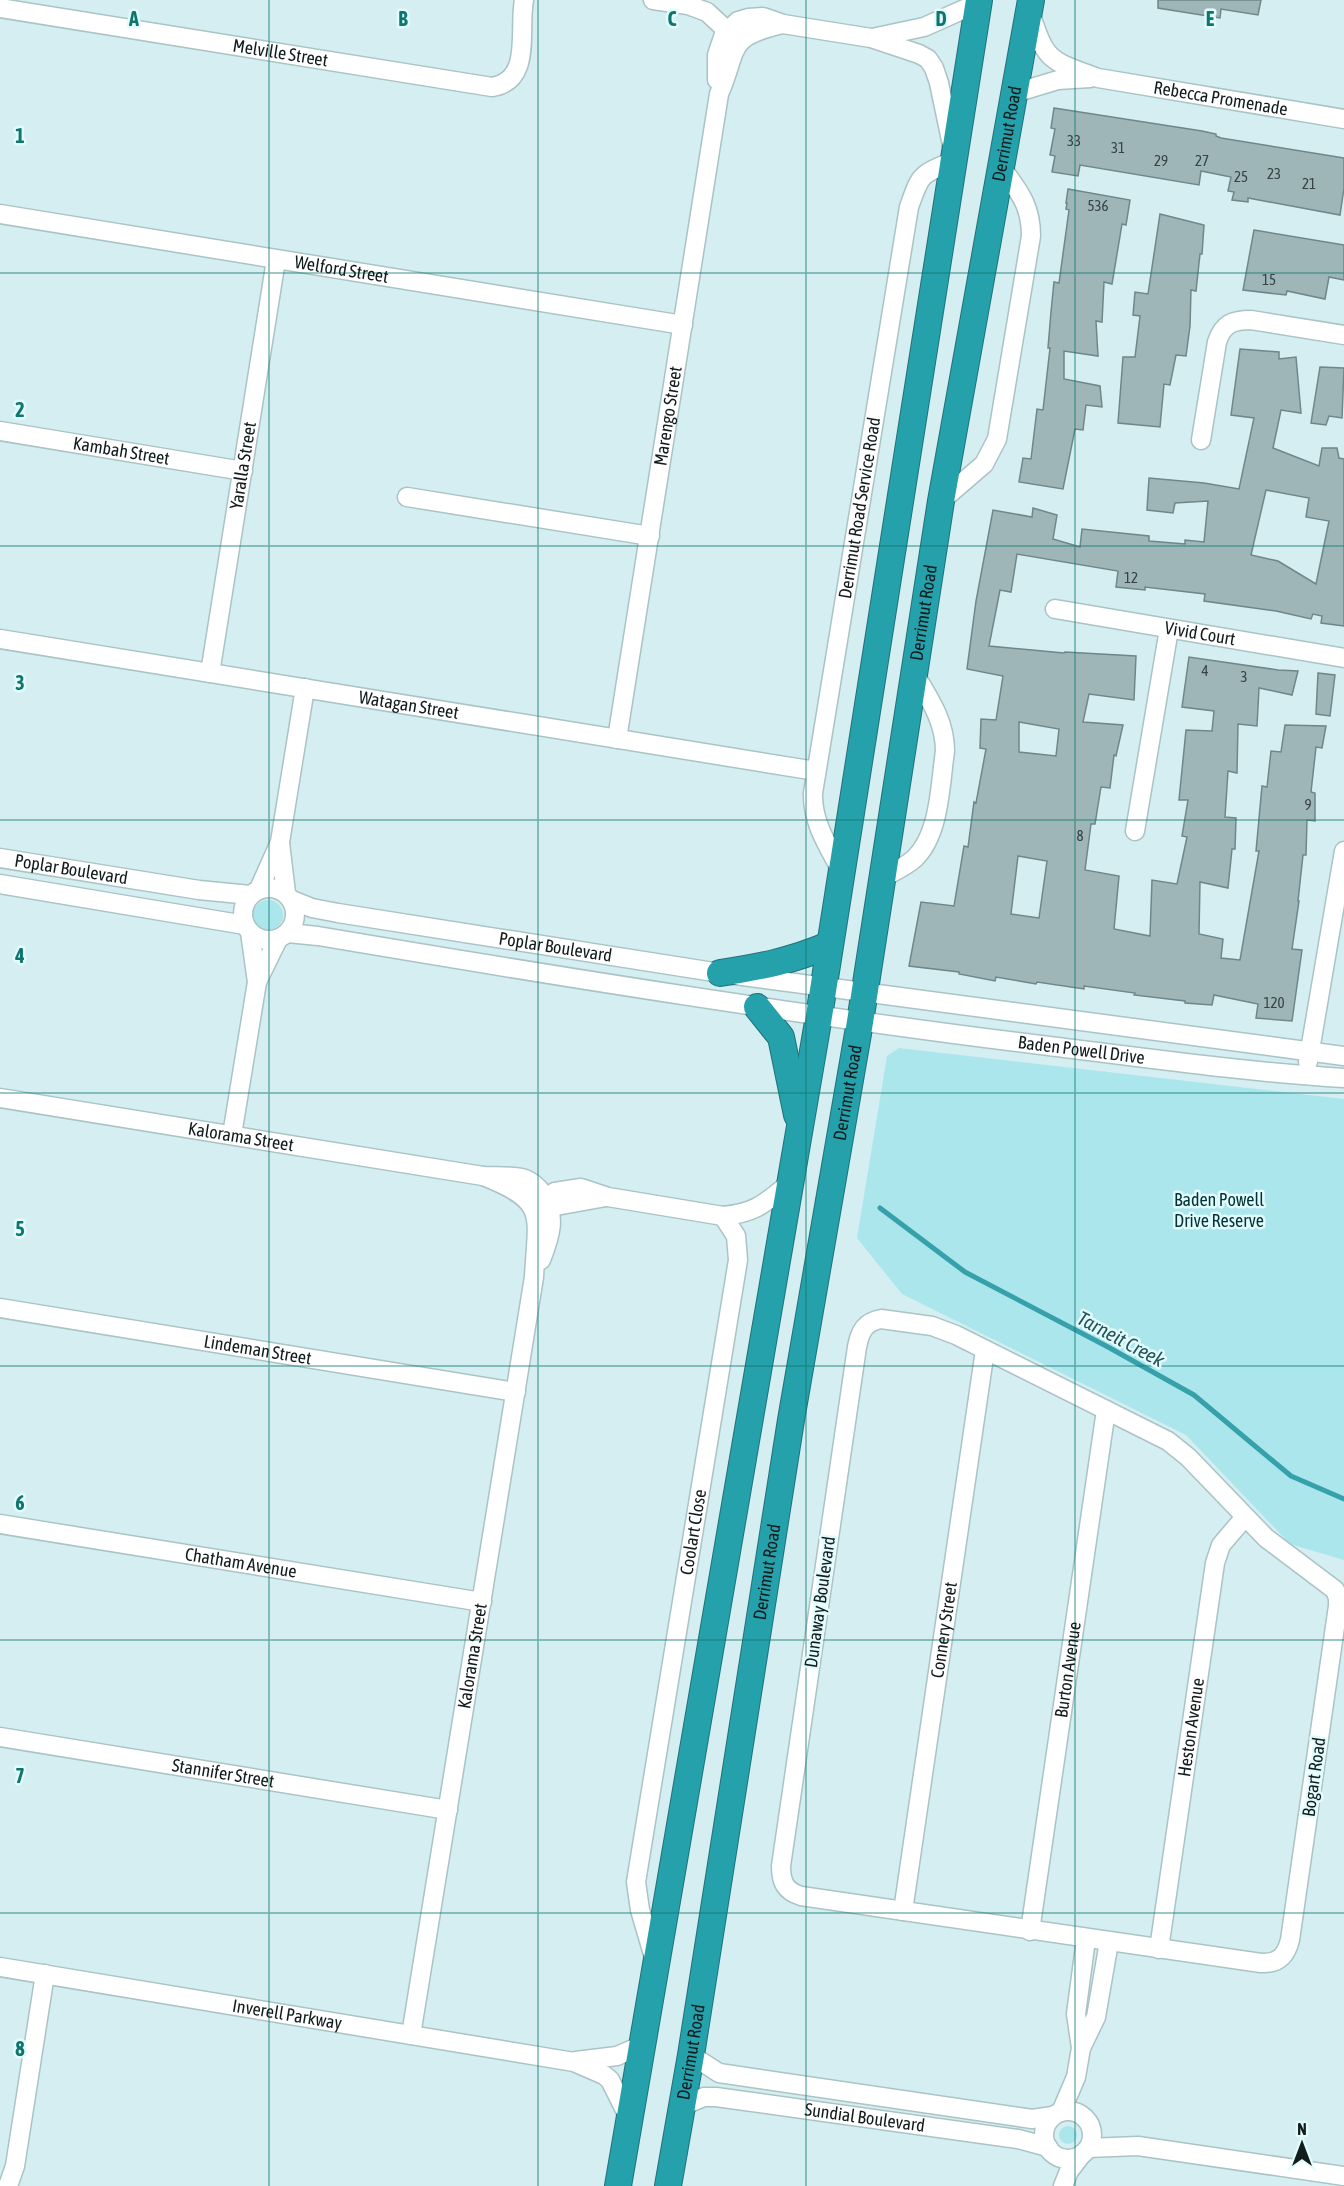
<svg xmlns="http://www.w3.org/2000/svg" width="1344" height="2186" viewBox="0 0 1344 2186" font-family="'Asap Condensed',sans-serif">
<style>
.green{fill:#aae6ec}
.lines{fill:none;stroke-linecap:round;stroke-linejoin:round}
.stream{stroke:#36a1aa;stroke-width:5}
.building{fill:#9eb6b8;stroke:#708789;stroke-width:1.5;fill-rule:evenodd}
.minor-casing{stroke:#aac3c5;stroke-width:21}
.highway-casing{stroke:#1f7279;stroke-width:28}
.minor{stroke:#fff;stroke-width:18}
.highway{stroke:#25a1ab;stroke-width:26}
.grid{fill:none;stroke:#0f766e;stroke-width:1.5;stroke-opacity:0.55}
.labels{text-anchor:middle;stroke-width:5;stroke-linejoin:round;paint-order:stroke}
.number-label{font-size:15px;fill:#364244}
.street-label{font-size:18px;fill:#131c1d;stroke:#e2fcfe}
.park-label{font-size:18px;fill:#003236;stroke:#e2fcfe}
.water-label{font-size:20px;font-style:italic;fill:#255357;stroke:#e2fcfe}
.grid-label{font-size:20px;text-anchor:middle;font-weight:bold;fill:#0f766e;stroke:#e2fcfe;stroke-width:5;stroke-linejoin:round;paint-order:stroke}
</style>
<rect width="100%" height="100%" fill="#d5eef1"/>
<path class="green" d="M253 915a15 15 0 1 1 30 0a15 15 0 1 1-30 0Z
M899,1048l445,51v461l-54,-16 -104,-109 -284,-141 -45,-56 30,-182z
M1059 2135a9 9 0 1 1 18 0a9 9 0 1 1-18 0Z"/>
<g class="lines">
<path class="stream" d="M880,1208l85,64 143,75 86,48 97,81 53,23"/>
</g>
<path class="building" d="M1158,0h103l-3,15 -37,-6 -1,9 -62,-10z
M1054,108l148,23 14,3v2l5,2 123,20v30l-4,27 -92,-17v4l-16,-2 2,-8 -6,-1 3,-14 -30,-6 -2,14 -119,-20 -2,11 -26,-4 3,-16 -5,-1 5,-26 -4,-1z
M1068,189l62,11 -4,25 -4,-1 -10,60 -8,-2 -2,40 -6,-1 2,35 -34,-5v28l36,7 2,21 -16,-2 -3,25 -8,-1 -12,60 -44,-7 4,-24 8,1 6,-50 6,1 7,-62h-2l3,-36 3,-30 5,1 10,-73 -3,-1 1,-6h-1z
M1160,214l44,11 -2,29h-2l-4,37 -5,-1 -1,36 -4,30 -10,-1 -6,30 -6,-1 -4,43 -42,-4 5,-66h12l5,-41 -7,-1 2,-23 13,2z
M1254,230l90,15v35l-15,-3 -4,22 -38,-8 -1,4 -43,-5z
M1240,349l39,3v7l17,-2 5,56 -20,-3 -8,38 46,18 3,-18h15l2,10 5,1v167l-23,-3 1,-7 -9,-2 -2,5 -35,-8 -72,-10 1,-7 -60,-7v3l-29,-3 2,-16 -101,-17 -6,38 -11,-2 -11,56 75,7 1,-1 71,4 -2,44 -45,-6 -6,28 40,3 -7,31 -2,-1 -4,33 -9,-1 -6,37h-4l-6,46 34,6 -5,53 36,7 2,-56 25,4 10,-47 -5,-1 6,-36h-9l7,-70 26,1 2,-20 -32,-4 7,-50 89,13 20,1 -6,24 -33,-7 -2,38 -19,-2 -1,49 -9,-2 -3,46 11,1 -1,31h-3l-4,39 -28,-6 -1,52 24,5 -2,19 19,2 19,-109h-3l6,-65 5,1 4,-36 10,1 4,-27 41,1 -4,22 -6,-1 -5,45 4,1v28l-8,-1 -1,35h-3l-5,46h1l-7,48 10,1 -10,71 -36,-3 2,-14 -44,-9 -2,10 -27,-2v-2l-51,-6 1,-2 -51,-7v3l-47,-7 -1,2 -40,-7 -1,4 -36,-7v-2l-50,-6 12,-64 33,4 10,-60 4,1 6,-45 2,1 10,-54 -6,-1 1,-29 15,1 7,-44 -36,-7 9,-68 17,-91 39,7 1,-9 24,7 -4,24 27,8 2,-18 67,7v5l36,3v-4l19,2 4,-41 -33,2 -2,10 -26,-3 2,-32 55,5 35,6 15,-71 -23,-3zM1266,490l43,8 -3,19 23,4 -13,63 -38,-23 -27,-6zM1019,722l40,7 -3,27 -37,-4zM1018,856l29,5 -8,57 -28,-4z
M1320,367l24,1 -2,50 -13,-2 -3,9 -15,-2z
M1318,673l17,2 -5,41 -14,-2z"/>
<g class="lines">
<defs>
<g id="minor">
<path d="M653,0l35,5 19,7 29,27"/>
<path id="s1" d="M0,8l492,79c41,-6 26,-58 32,-87"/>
<path id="s2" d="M1030,12c16,50 19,48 68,66l246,41"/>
<path d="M872,38l52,-11 54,-24"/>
<path d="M717,80v-25l7,-21 14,-13 10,-3 15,-1 20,7 88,14 48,16 9,5 6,9 5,15 13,62"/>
<path d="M1015,93l43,-13 32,-2"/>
<path id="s3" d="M0,214l683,111"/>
<path id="s4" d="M0,431l243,40"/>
<path d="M1201,440l16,-98c6,-18 15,-22 34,-22l93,15"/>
<path d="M407,497l243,39"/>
<path d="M941,501l43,-37 13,-25 34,-203c0,-31 -12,-44 -29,-68"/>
<path id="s5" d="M1055,609l289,49"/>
<path id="s6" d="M0,639l816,132"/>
<path id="s7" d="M210,673l66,-413"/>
<path id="s8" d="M617,739l102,-645c20,-46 6,-57 64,-70"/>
<path d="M1135,831l34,-202"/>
<path d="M280,843l6,50"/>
<path id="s9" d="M0,858l199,32 51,5"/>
<path id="s10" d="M841,870c-13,-24 -29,-48 -28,-77l96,-586c12,-34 11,-32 44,-46"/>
<path d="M882,878c11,-6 23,-11 32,-19 26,-24 26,-74 31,-108 0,-30 -16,-53 -31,-78"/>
<path d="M0,884l245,41"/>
<circle cx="269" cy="914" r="26"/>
<path d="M259,889l21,-47 25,-154"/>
<path id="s11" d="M292,900l20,8 26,5 382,60 624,83"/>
<path id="s12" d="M288,933l30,3c243,41 486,80 731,110 98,12 196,26 295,32"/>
<path d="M257,982l21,-43"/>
<path d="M1308,1062l36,-211"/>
<path id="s13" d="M0,1098l483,78c13,1 30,-1 42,3 8,3 13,8 18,15 14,23 7,43 -2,66"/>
<path d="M232,1135l25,-153 -7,-50"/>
<path d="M536,1205l19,-13 26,-4 27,9 115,19c33,-3 42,-13 67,-33"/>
<path d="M539,1207l17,-1 50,-9"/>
<path id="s14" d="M0,1308l516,84"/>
<path d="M881,1319l51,7 24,9 212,106 20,16 78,81 69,52 3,8v8l-48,334c-4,16 -12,24 -29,23l-460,-67c-16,-5 -20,-14 -20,-30l76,-519c3,-16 8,-25 24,-28z"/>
<path id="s15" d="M0,1524l482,78"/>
<path id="s16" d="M0,1737l448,73"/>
<path id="s17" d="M903,1911l82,-561"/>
<path id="s18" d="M1030,1931l76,-521"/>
<path id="s19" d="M1159,1949l56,-386 6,-18 24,-28"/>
<path id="s20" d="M655,1961l-15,-51 -4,-28 102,-622 -2,-24 -13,-20"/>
<path id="s21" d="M0,1967l574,95 30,13 6,5 20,40"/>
<path id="s22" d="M411,2035l123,-758c3,-63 15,-75 -51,-101"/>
<path d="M1081,2048l15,-31 13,-75"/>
<path d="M691,2055l28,18 313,46 21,-3"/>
<path d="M576,2061l41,-5 25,-11"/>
<path id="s23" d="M682,2106l22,-9h12l302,42 30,8"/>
<circle cx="1068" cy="2135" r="24"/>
<path d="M1061,2112l15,-35 5,-29 -5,-34 10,-75"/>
<path d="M1088,2148l50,-2 206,30"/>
<path d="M8,2186l7,-20 30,-192"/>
<path d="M1063,2186l6,-15 13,-17"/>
</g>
<g id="highway">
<path d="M720,973c40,-6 71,-12 109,-28"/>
<path d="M757,1007l24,30 16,78"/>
<path d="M618,2186l201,-1170 160,-1016"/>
<path id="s24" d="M668,2186l23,-131 100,-635 69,-398 81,-521 90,-501"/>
</g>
</defs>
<use href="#minor" class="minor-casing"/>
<use href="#highway" class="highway-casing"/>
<use href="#minor" class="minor"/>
<use href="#highway" class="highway"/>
</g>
<path class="grid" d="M269,0v2186M538,0v2186M806,0v2186M1075,0v2186M0,273h1344M0,546h1344M0,820h1344M0,1093h1344M0,1366h1344M0,1640h1344M0,1913h1344"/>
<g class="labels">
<g class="number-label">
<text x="1074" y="146">33</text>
<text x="1118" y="153">31</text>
<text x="1161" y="166">29</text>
<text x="1202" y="166">27</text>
<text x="1274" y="179">23</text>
<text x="1241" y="182">25</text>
<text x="1309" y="189">21</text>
<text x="1098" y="211">536</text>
<text x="1269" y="285">15</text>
<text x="1131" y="583">12</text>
<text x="1205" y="676">4</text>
<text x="1244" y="682">3</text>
<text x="1308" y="810">9</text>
<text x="1080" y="841">8</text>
<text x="1274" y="1008">120</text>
</g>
<g class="street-label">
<text dy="6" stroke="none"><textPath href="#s1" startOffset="284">Melville Street</textPath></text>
<text dy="6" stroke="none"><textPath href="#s2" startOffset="226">Rebecca Promenade</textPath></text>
<text dy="6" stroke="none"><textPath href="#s24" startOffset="2080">Derrimut Road</textPath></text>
<text dy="6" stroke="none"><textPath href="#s3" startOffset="346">Welford Street</textPath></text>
<text dy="6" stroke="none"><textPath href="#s8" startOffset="327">Marengo Street</textPath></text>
<text dy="6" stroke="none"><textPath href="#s4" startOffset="123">Kambah Street</textPath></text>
<text dy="6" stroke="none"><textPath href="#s7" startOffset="210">Yaralla Street</textPath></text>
<text dy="6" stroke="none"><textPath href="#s10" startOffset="372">Derrimut Road Service Road</textPath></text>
<text dy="6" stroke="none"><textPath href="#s24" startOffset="1594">Derrimut Road</textPath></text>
<text dy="6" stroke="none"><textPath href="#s5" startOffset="147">Vivid Court</textPath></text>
<text dy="6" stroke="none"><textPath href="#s6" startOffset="414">Watagan Street</textPath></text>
<text dy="6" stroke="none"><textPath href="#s9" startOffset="72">Poplar Boulevard</textPath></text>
<text dy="6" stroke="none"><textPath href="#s11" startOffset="268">Poplar Boulevard</textPath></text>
<text dy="6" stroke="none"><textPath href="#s12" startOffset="802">Baden Powell Drive</textPath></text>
<text dy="6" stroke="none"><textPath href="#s24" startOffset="1108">Derrimut Road</textPath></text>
<text dy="6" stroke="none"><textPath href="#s13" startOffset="244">Kalorama Street</textPath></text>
<text dy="6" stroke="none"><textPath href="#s14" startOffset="261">Lindeman Street</textPath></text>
<text dy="6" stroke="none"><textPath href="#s20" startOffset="436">Coolart Close</textPath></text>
<text dy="6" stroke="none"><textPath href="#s15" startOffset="244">Chatham Avenue</textPath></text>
<text dy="6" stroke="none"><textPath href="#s24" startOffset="622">Derrimut Road</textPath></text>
<text transform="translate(820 1602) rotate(-82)" y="6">Dunaway Boulevard</text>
<text dy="6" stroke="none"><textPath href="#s17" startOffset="284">Connery Street</textPath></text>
<text dy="6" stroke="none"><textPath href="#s22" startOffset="384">Kalorama Street</textPath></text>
<text dy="6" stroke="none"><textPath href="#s18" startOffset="264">Burton Avenue</textPath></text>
<text dy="6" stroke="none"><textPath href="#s19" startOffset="224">Heston Avenue</textPath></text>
<text dy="6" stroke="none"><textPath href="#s16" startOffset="226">Stannifer Street</textPath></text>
<text transform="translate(1314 1777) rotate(-82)" y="6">Bogart Road</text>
<text dy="6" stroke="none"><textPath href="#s21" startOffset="291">Inverell Parkway</textPath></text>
<text dy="6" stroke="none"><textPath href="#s24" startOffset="136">Derrimut Road</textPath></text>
<text dy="6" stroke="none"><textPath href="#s23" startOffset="186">Sundial Boulevard</textPath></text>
</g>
<g class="park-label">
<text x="1219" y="1206">Baden Powell<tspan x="1219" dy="21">Drive Reserve</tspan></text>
</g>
<g class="water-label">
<text transform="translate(1121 1339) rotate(28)" y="7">Tarneit Creek</text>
</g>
</g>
<g class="grid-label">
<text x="134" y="26">A</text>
<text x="403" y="26">B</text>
<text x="672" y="26">C</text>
<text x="941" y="26">D</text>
<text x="1210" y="26">E</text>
<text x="20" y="143">1</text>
<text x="20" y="417">2</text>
<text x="20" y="690">3</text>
<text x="20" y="963">4</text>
<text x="20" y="1236">5</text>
<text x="20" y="1510">6</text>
<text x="20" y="1783">7</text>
<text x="20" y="2056">8</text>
</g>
<g transform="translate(1302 2144)" stroke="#e2fcfe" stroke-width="4.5" paint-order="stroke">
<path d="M0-4.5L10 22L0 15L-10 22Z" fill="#131c1d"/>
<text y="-9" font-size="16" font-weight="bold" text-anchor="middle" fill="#131c1d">N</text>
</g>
</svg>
